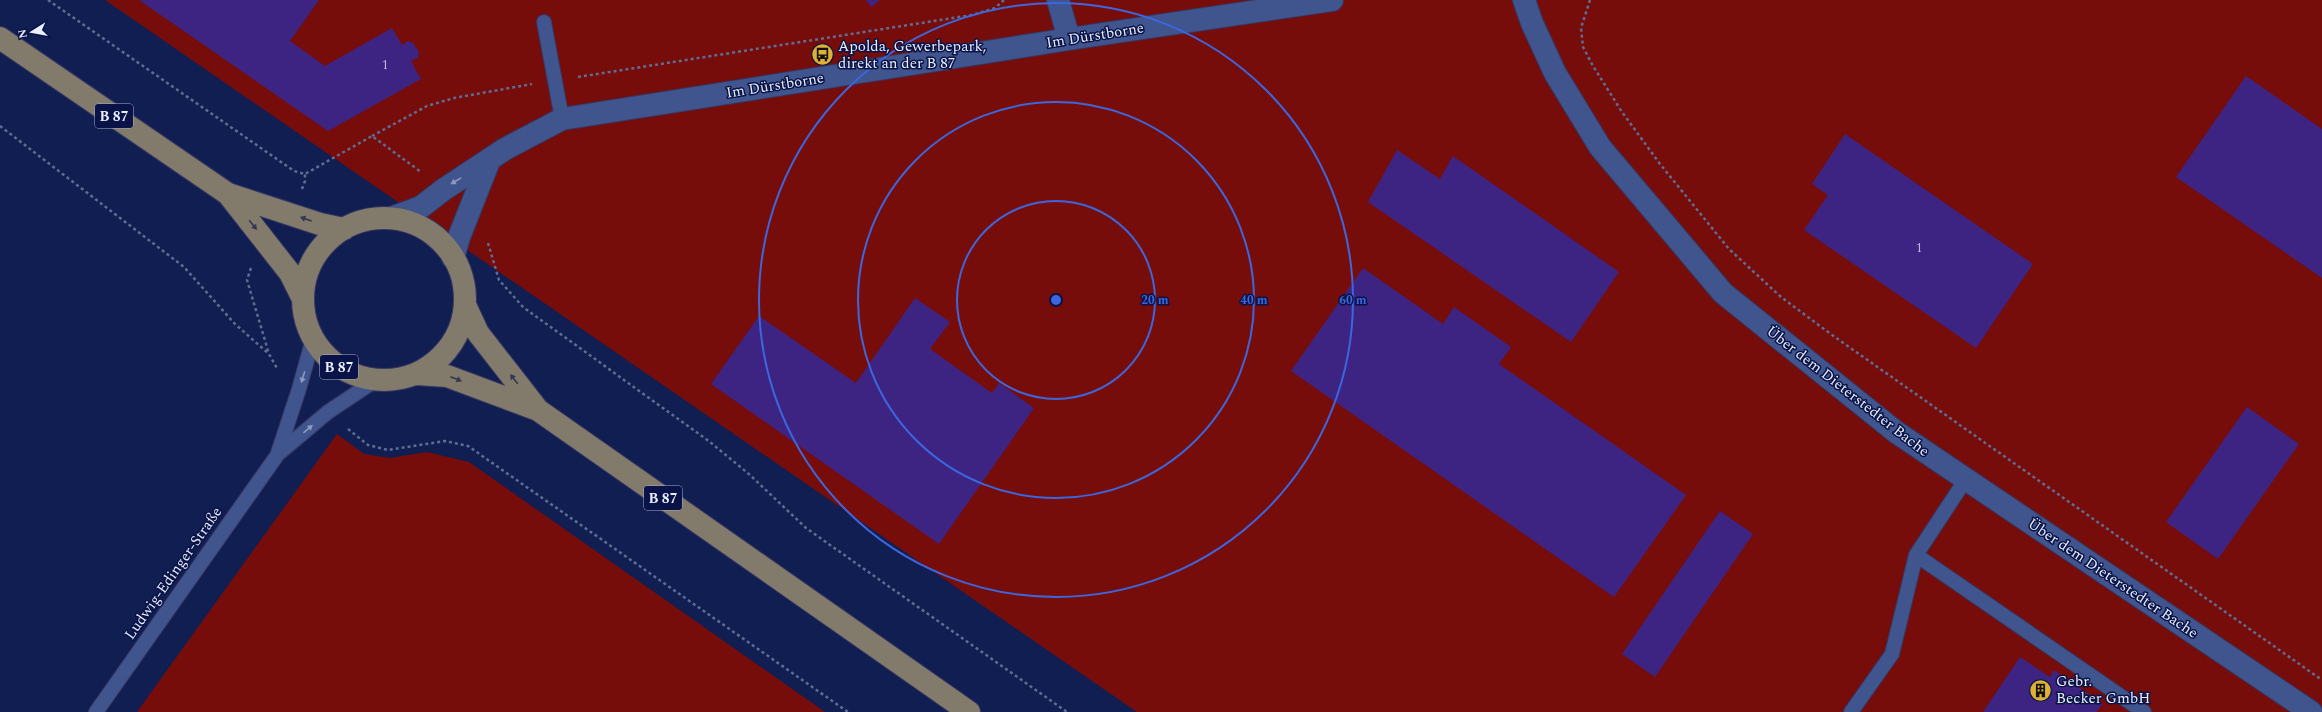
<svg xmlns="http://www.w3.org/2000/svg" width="2322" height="712" viewBox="0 0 2322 712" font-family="Spectral,serif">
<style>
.green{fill:#760d0b}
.building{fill:#3d2483}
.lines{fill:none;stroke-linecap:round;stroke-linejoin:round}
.service-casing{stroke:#363762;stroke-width:16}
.minor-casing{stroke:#363762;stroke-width:24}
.primary-casing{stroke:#363762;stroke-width:24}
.path{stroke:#626c91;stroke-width:2.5;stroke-dasharray:3 3;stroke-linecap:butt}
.service{stroke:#40548d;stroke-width:14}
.minor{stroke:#40548d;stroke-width:22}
.primary{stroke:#827a6a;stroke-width:22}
.oneway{fill:#8c9abf}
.oneway2{fill:#333753}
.ring{fill:none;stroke:#3c66dd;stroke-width:2}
.labels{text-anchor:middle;stroke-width:3;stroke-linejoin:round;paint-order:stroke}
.number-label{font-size:13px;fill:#bebcde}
.shield{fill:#091347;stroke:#a6adc6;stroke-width:1}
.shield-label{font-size:14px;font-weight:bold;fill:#e9effc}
.street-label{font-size:15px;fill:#e9effc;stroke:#091347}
.poi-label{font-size:15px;fill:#e9effc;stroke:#091347;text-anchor:start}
.centre{fill:#3c66dd;stroke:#091347;stroke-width:2}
.ring-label{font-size:12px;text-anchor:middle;font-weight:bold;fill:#3c66dd;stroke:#091347;stroke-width:3;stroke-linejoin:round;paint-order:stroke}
</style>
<rect width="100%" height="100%" fill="#111e52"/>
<path class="green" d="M105,0h2217v712h-1185z
M337,434l27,20 26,4 37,-6 42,10 356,250h-688z"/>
<path class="building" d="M139,0h180l-29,41 35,25 67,-38 10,17 6,-4 5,2 6,9 -1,6 -7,3 10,18 -93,52z
M866,0h14l-9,7z
M2246,76l76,53v149l-146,-101z
M1845,134l188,130 -57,84 -172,-118 24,-35 -16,-11z
M1397,150l43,29 13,-23 166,116 -48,70 -203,-140z
M1363,268l80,56 11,-17 57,40 -12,17 187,131 -72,102 -323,-226z
M915,298l35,24 -20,27 62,44 7,-10 35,25 -95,136 -228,-160 48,-68 97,67z
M2247,407l52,37 -81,115 -52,-37z
M1720,511l33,23 -98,143 -33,-23z
M2020,657l30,20 4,-7 49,34 -7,8h-113z"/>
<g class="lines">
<defs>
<path id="service" d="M544,22l18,97
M278,453l21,-64 14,-50
M1966,479l-50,76 228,157
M96,712l182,-258 50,-42 48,-32
M1851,712l41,-58 24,-99"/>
<path id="minor" d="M1058,0l11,39
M1524,0l8,23 23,50 45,74 123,146 173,139 415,280
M391,218l30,-11 22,-17 62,-41 57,-30 507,-80 263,-39
M453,258l6,-21 30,-76"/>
<path id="primary" d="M0,38l228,156 62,79 12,24
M228,194l92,30 24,5
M303 299a81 81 0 1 1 162 0a81 81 0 1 1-162 0Z
M465,305l13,28 60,77
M417,374l30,2 91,34 431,302"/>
</defs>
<use href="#service" class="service-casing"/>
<use href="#minor" class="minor-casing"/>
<use href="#primary" class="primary-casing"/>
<path class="path" d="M48,0l246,171 11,3 67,-38 49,36
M1590,0l-9,28 2,19 10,19 29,46 38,52 69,85 52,48 51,38 490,345
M578,77l394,-62 23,-7 9,-8
M0,126l184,141 51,57 34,30 9,16
M372,136l55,-30 27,-8 78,-14
M302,189l3,-8v-7
M488,243l11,37 24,27 187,135 40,33 56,53 261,184
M251,268l-4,12 22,74
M348,429l20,16 20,5 57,-9 23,5 380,266"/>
<use href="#service" class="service"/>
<use href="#minor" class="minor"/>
<use href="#primary" class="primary"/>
</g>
<defs><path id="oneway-solid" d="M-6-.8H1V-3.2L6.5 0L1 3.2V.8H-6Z"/></defs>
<g class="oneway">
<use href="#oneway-solid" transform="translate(456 181) rotate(149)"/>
<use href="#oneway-solid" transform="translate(303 377) rotate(107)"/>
<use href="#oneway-solid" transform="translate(308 429) rotate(-40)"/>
</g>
<g class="oneway2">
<use href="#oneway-solid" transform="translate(306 219) rotate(-160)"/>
<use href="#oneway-solid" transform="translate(253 225) rotate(51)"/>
<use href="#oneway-solid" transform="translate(456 379) rotate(21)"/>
<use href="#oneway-solid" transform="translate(514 379) rotate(-128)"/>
</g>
<g class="ring">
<circle cx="1056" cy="300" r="99"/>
<circle cx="1056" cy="300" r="198"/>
<circle cx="1056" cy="300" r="297"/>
</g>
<defs>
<symbol id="bus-disc" viewBox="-11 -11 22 22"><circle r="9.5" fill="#ddb133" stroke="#091347"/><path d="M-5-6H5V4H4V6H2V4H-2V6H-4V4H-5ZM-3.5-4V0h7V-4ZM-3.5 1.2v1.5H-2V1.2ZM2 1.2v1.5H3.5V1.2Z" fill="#111"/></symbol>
<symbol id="building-disc" viewBox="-11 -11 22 22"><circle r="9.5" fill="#ddb133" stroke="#091347"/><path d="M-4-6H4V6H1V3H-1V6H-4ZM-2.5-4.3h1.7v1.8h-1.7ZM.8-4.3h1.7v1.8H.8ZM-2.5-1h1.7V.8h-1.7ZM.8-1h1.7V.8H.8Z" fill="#111"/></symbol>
</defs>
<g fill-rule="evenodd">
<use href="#bus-disc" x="810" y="42" width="25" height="25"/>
<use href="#building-disc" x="2028" y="678" width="25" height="25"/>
</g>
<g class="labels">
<g class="number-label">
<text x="385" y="69">1</text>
<text x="1919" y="252">1</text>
</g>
<g class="shield">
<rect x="95" y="104" width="38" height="24" rx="3"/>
<rect x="320" y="355" width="38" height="24" rx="3"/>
<rect x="644" y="486" width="38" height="24" rx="3"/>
</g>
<g class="shield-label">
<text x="114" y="121">B 87</text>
<text x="339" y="372">B 87</text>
<text x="663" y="503">B 87</text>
</g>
<g class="street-label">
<text transform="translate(1095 35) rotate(-9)" y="5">Im Dürstborne</text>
<text transform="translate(775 85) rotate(-9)" y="5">Im Dürstborne</text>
<text transform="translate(1848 391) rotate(38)" y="5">Über dem Dieterstedter Bache</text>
<text transform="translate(173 573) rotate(-55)" y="5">Ludwig-Edinger-Straße</text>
<text transform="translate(2113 578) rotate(34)" y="5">Über dem Dieterstedter Bache</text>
</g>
<g class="poi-label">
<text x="838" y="51">Apolda, Gewerbepark,<tspan x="838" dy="17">direkt an der B 87</tspan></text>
<text x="2056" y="686">Gebr.<tspan x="2056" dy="17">Becker GmbH</tspan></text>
</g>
</g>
<circle cx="1056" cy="300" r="6" class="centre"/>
<g class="ring-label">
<text x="1155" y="304">20 m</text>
<text x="1254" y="304">40 m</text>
<text x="1353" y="304">60 m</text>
</g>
<g transform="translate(32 32) rotate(259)" stroke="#091347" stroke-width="3" paint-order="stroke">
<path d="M0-3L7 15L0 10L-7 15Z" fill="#e9effc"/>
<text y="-6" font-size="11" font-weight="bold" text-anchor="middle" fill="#e9effc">N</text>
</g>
</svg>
